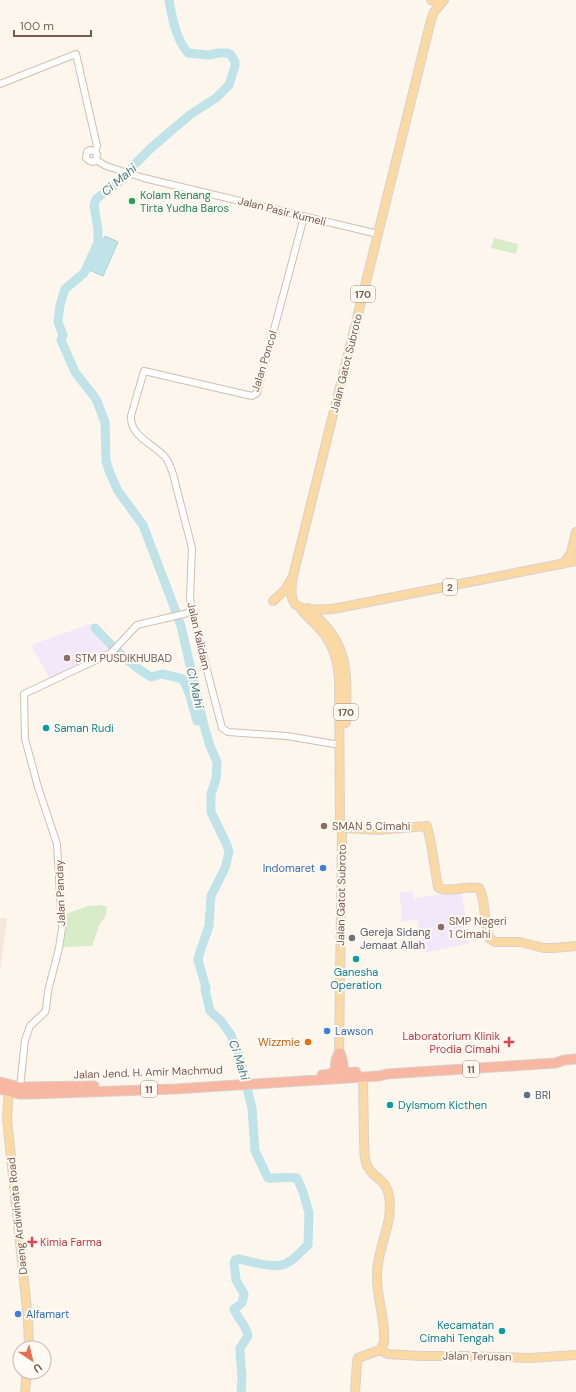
<svg xmlns="http://www.w3.org/2000/svg" width="576" height="1392" viewBox="0 0 576 1392" font-family="'DM Sans',sans-serif">
<style>
.residential{fill:#f5e8da}
.education{fill:#f3e8fa}
.green{fill:#d8ecc9}
.water{fill:#bfe3e8;stroke:#a5d3da}
.lines{fill:none;stroke-linecap:round;stroke-linejoin:round}
.river{stroke:#bfe3e8;stroke-width:9}
.minor-casing{stroke:#d1beb0;stroke-width:8}
.major-casing{stroke:#dad1cd;stroke-width:10}
.highway-casing{stroke:#dad1cd;stroke-width:11}
.minor{stroke:#fff;stroke-width:6}
.major{stroke:#fbd9a5;stroke-width:8}
.highway{stroke:#f7b7a3;stroke-width:9}
.leisure-dot{fill:#2e9e5b;stroke:#fffaf3;stroke-width:1.5}
.education-dot{fill:#8d6e63;stroke:#fffaf3;stroke-width:1.5}
.culture-dot{fill:#0f9aa8;stroke:#fffaf3;stroke-width:1.5}
.shop-dot{fill:#3f7fe0;stroke:#fffaf3;stroke-width:1.5}
.worship-dot{fill:#6b7280;stroke:#fffaf3;stroke-width:1.5}
.food-dot{fill:#e8710a;stroke:#fffaf3;stroke-width:1.5}
.health-dot{fill:#e0444e;stroke:#fffaf3;stroke-width:1.5}
.service-dot{fill:#5c6f8a;stroke:#fffaf3;stroke-width:1.5}
.labels{text-anchor:middle;stroke-width:4;stroke-linejoin:round;paint-order:stroke}
.shield{fill:#fffaf3;stroke:#a28b7f;stroke-width:1}
.shield-label{font-size:10px;font-weight:bold;fill:#7a5c4d}
.leisure-label{font-size:11px;fill:#27864d;stroke:#fffaf3;text-anchor:start}
.street-label{font-size:11px;fill:#7a5c4d;stroke:#fffaf3}
.education-label{font-size:11px;fill:#785e54;stroke:#fffaf3;text-anchor:start}
.culture-label{font-size:11px;fill:#0d838f;stroke:#fffaf3;text-anchor:start}
.shop-label{font-size:11px;fill:#366cbe;stroke:#fffaf3;text-anchor:start}
.worship-label{font-size:11px;fill:#5b616d;stroke:#fffaf3;text-anchor:start}
.health-label{font-size:11px;fill:#be3a42;stroke:#fffaf3;text-anchor:end}
.food-label{font-size:11px;fill:#c56008;stroke:#fffaf3;text-anchor:end}
.service-label{font-size:11px;fill:#4e5e75;stroke:#fffaf3;text-anchor:start}
.water-label{font-size:12px;font-style:italic;fill:#437c86;stroke:#fffaf3}
</style>
<rect width="100%" height="100%" fill="#fdf6ec"/>
<path class="residential" d="M0,918h7l-7,54z"/>
<path class="education" d="M90,624l23,26 -63,29 -19,-34z
M461,890l5,27 -4,3 2,12 6,11 -46,10 -7,-34 -16,3 1,-9 -3,-20 14,-2 1,8z"/>
<path class="green" d="M494,238l24,6 -2,10 -25,-6z
M102,905l5,2 -1,8 -7,11 -7,20 -31,1 2,-32 25,-9z"/>
<path class="water" d="M105,236l13,6 -15,34 -14,-6z"/>
<g class="lines">
<path class="river" d="M169,0c3,18 7,39 19,53l21,2 10,-2h9l3,2 4,7v4l-6,19 -13,13 -25,16 -12,10 -28,24 -16,16 -12,15 -27,20 -2,7 4,23v14l-14,30 -19,16 -5,16 -2,17 5,13 -2,5 14,32 21,27 9,23 1,39 4,12 8,18 25,34 27,71 11,30 23,100 6,20 7,16 -1,17 -5,15v18l16,33 2,7 -4,16 -14,28 -2,30 -9,26 -2,8 8,28 -1,1 5,22 11,10 10,14 8,20 13,53 3,43 13,27c10,1 19,-2 29,0l6,14 6,21 -1,32c-7,6 -13,14 -21,18 -12,7 -36,-2 -49,-4l-3,1 -1,3 2,17 8,14 -2,9 -8,6c4,11 12,15 14,27l-8,12v4l2,25 -1,15
M95,628c17,18 34,36 56,49l11,-3 21,5 6,14 8,28"/>
<defs>
<path id="minor" d="M0,84l76,-30 21,92 -2,6 2,2 -1,6 -3,2 -5,-2 -2,-2 1,-6 3,-2 5,2
M96,160l10,6 38,12 234,56
M304,217l-47,176 -5,3 -108,-25 -13,45c-1,21 23,28 34,41 4,5 6,11 8,17l19,74 -2,50 2,14 30,116 6,4 59,4 53,9
M20,1087l5,-47 5,-14 15,-14 1,-3 2,-18 11,-43 3,-20 -5,-84 -19,-57 -13,-48 -1,-45 87,-41 26,-28 55,-13"/>
<path id="major" d="M431,0l5,2 7,-1
M444,0l-10,12 -3,8 -138,556c-1,8 -4,21 2,28 7,7 34,6 43,4l238,-47
M563,564l8,-11 5,-21
M273,601l12,-11 7,-12
M300,607c4,8 11,12 17,19 15,15 20,31 22,52l1,150 2,5 -3,220
M308,608c12,11 26,25 32,41 9,22 6,51 6,74
M345,828l33,2 49,-4 4,18 7,43c9,7 30,-2 41,1 8,13 3,35 11,51l5,3h25l24,6h10l22,-2
M9,1086l-2,33 21,200 1,29
M380,1350l8,4 32,2h46l63,2 47,-3
M25,1392l2,-20
M355,1392l2,-30 1,-4 22,-8 4,-7c2,-23 -8,-46 -7,-69 0,-26 17,-51 12,-78 -3,-19 -17,-17 -22,-31 -4,-7 -2,-16 -3,-24 0,-21 -1,-42 -1,-64"/>
<path id="highway" d="M340,1053l2,6 2,12 3,2 9,-1
M322,1075l8,-1 5,-3 1,-11 3,-7
M0,1082l20,5 74,-1
M0,1089l19,5h11l145,-5 204,-13 8,-2 169,-11 8,-3 12,-1"/>
</defs>
<use href="#minor" class="minor-casing"/>
<use href="#major" class="major-casing"/>
<use href="#highway" class="highway-casing"/>
<use href="#minor" class="minor"/>
<use href="#major" class="major"/>
<use href="#highway" class="highway"/>
</g>
<circle class="leisure-dot" cx="132" cy="201" r="4"/>
<g class="education-dot">
<circle cx="67" cy="658" r="4"/>
<circle cx="324" cy="826" r="4"/>
<circle cx="441" cy="927" r="4"/>
</g>
<g class="culture-dot">
<circle cx="46" cy="728" r="4"/>
<circle cx="356" cy="959" r="4"/>
<circle cx="390" cy="1105" r="4"/>
<circle cx="502" cy="1331" r="4"/>
</g>
<g class="shop-dot">
<circle cx="323" cy="868" r="4"/>
<circle cx="327" cy="1031" r="4"/>
<circle cx="18" cy="1314" r="4"/>
</g>
<circle class="worship-dot" cx="352" cy="938" r="4"/>
<circle class="food-dot" cx="308" cy="1042" r="4"/>
<g class="health-dot">
<path d="M507 1036h4v4h4v4h-4v4h-4v-4h-4v-4h4z"/>
<path d="M30 1236h4v4h4v4h-4v4h-4v-4h-4v-4h4z"/>
</g>
<circle class="service-dot" cx="527" cy="1095" r="4"/>
<g class="labels">
<g class="shield">
<rect x="351" y="286" width="24" height="16" rx="3"/>
<rect x="443" y="579" width="14" height="16" rx="3"/>
<rect x="334" y="704" width="24" height="16" rx="3"/>
<rect x="463" y="1061" width="16" height="16" rx="3"/>
<rect x="141" y="1081" width="16" height="16" rx="3"/>
</g>
<g class="shield-label">
<text x="363" y="298">170</text>
<text x="450" y="591">2</text>
<text x="346" y="716">170</text>
<text x="471" y="1073">11</text>
<text x="149" y="1093">11</text>
</g>
<g class="leisure-label">
<text x="140" y="199">Kolam Renang<tspan x="140" dy="13">Tirta Yudha Baros</tspan></text>
</g>
<g class="street-label">
<text transform="translate(282 211) rotate(14)" y="4">Jalan Pasir Kumeli</text>
<text transform="translate(264 361) rotate(-73)" y="4">Jalan Poncol</text>
<text transform="translate(346 363) rotate(-76)" y="4">Jalan Gatot Subroto</text>
<text transform="translate(199 636) rotate(77)" y="4">Jalan Kalidam</text>
<text transform="translate(60 893) rotate(-92)" y="4">Jalan Panday</text>
<text transform="translate(341 895) rotate(-89)" y="4">Jalan Gatot Subroto</text>
<text transform="translate(148 1072) rotate(-2)" y="4">Jalan Jend. H. Amir Machmud</text>
<text transform="translate(17 1216) rotate(-96)" y="4">Daeng Ardiwinata Road</text>
<text transform="translate(477 1356) rotate(1)" y="4">Jalan Terusan</text>
</g>
<g class="education-label">
<text x="75" y="662">STM PUSDIKHUBAD</text>
<text x="332" y="830">SMAN 5 Cimahi</text>
<text x="449" y="925">SMP Negeri<tspan x="449" dy="13">1 Cimahi</tspan></text>
</g>
<g class="culture-label">
<text x="54" y="732">Saman Rudi</text>
<text x="356" y="976" text-anchor="middle">Ganesha<tspan x="356" dy="13">Operation</tspan></text>
<text x="398" y="1109">Dylsmom Kicthen</text>
<text x="494" y="1329" text-anchor="end">Kecamatan<tspan x="494" dy="13">Cimahi Tengah</tspan></text>
</g>
<g class="shop-label">
<text x="315" y="872" text-anchor="end">Indomaret</text>
<text x="335" y="1035">Lawson</text>
<text x="26" y="1318">Alfamart</text>
</g>
<g class="worship-label">
<text x="360" y="936">Gereja Sidang<tspan x="360" dy="13">Jemaat Allah</tspan></text>
</g>
<g class="health-label">
<text x="500" y="1040">Laboratorium Klinik<tspan x="500" dy="13">Prodia Cimahi</tspan></text>
<text x="40" y="1246" text-anchor="start">Kimia Farma</text>
</g>
<g class="food-label">
<text x="300" y="1046">Wizzmie</text>
</g>
<g class="service-label">
<text x="535" y="1099">BRI</text>
</g>
<g class="water-label">
<text transform="translate(119 180) rotate(-40)" y="4">Ci Mahi</text>
<text transform="translate(195 688) rotate(77)" y="4">Ci Mahi</text>
<text transform="translate(239 1060) rotate(72)" y="4">Ci Mahi</text>
</g>
</g>
<g transform="translate(32 1360) rotate(145)"><circle r="19" fill="#fffaf3" stroke="#cabbb1"/>
<path d="M0-3L7 15L0 10L-7 15Z" fill="#e76f51"/>
<text y="-6" font-size="11" font-weight="bold" text-anchor="middle" fill="#7a5c4d">U</text>
</g>
<path d="M14 30v6h77v-6" fill="none" stroke="#7a5c4d" stroke-width="2"/>
<text x="20" y="30" font-size="12" fill="#7a5c4d" stroke="#fffaf3" stroke-width="3" paint-order="stroke">100 m</text>
</svg>
